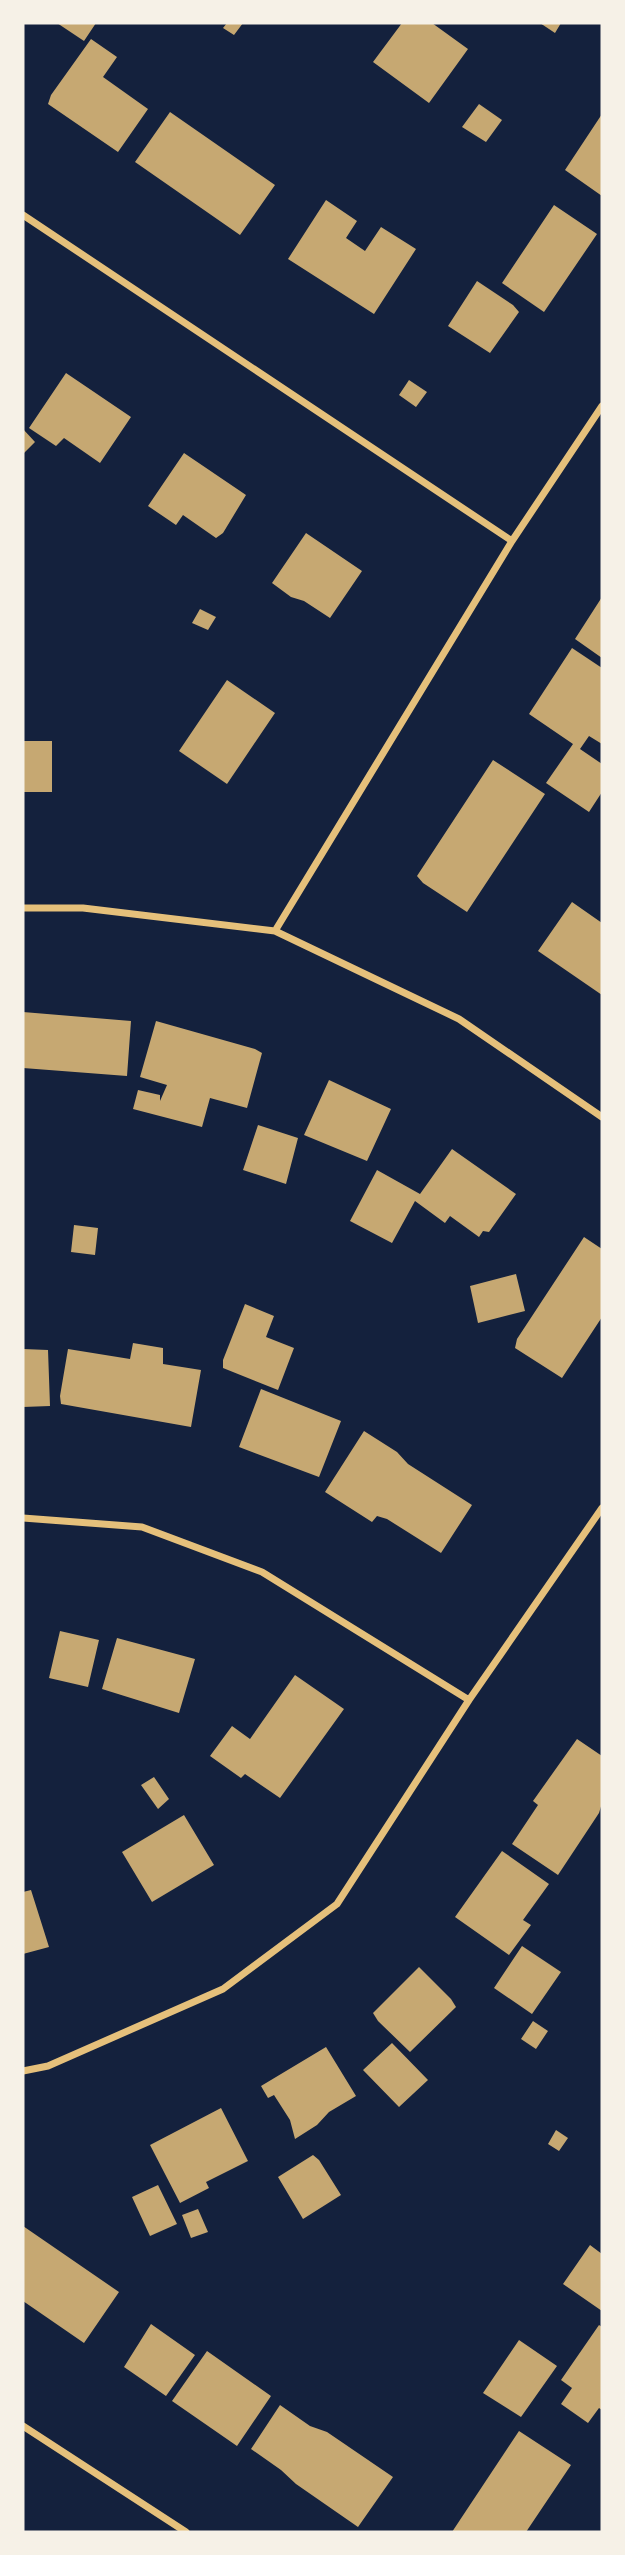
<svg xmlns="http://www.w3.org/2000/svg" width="625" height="2555" viewBox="0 0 625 2555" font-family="Mulish,sans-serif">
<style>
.building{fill:#c6a872}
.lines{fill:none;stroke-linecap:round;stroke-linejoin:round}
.minor{stroke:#e5c07b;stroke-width:7}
</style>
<rect width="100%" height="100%" fill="#14213d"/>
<path class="building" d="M57,23h39l-12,18z
M227,23h16l-9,12 -11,-7z
M402,23h30l36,26 -39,54 -56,-41z
M540,23h21l-6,10z
M91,39l26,18 -14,20 45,32 -30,43 -70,-48 3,-9z
M479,104l23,16 -16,22 -24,-15z
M170,112l105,73 -35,50 -105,-73z
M602,114v82l-37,-26z
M326,200l31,21 -11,17 19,13 16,-24 35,22 -42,65 -86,-55z
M554,205l43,29 -53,78 -42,-29z
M477,281l36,24 6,7 -29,41 -42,-27z
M66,373l65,44 -31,46 -36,-25 -8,8 -27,-18z
M409,380l18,12 -11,15 -17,-12z
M23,429l12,13 -12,12z
M184,453l62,42 -23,38 -7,5 -33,-23 -7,10 -28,-19z
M306,533l56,38 -32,47 -26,-17 -13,-4 -19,-14z
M602,597v61l-27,-19z
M200,609l16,8 -8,13 -16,-7z
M572,648l30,20v76l-13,-8 -9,13 22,15v28l-13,20 -43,-29 27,-39 -44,-30z
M227,680l48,33 -48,71 -48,-33z
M23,741h29v51h-29z
M493,760l52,34 -78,118 -44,-29 -6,-7z
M572,902l30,21v72l-64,-44z
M23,1012l108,9 -4,55 -104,-8z
M156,1021l99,28 7,4 -15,55 -37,-10 -8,29 -69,-18 5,-19 22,5v6l7,-16 -27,-8z
M329,1080l62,29 -24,52 -63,-26z
M258,1125l40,13 -12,46 -43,-14z
M452,1149l64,45 -27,38 -6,-1 -4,6 -29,-21 -5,7 -30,-22 -23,42 -42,-22 27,-51 43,24z
M74,1225l24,3 -3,27 -24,-3z
M584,1237l18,12v68l-40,61 -47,-30 2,-9z
M516,1274l9,37 -47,12 -8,-37z
M245,1304l29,12 -8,21 28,11 -16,42 -55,-22v-8z
M133,1343l30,5v16l38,6 -10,57 -130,-23 -1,-8 8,-47 62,10z
M23,1349l25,1 2,56 -27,1z
M261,1389l80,32 -22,56 -80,-30z
M364,1431l33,21 11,12 64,41 -31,48 -54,-34 -10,-3 -5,6 -47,-30z
M60,1631l39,9 -11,47 -39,-9z
M117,1638l78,21 -16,54 -77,-24z
M295,1675l49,34 -64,89 -35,-24 -4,4 -31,-22 22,-30 18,13z
M577,1739l25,17v47l-3,10 -41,62 -46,-31 26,-39 -5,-4z
M154,1777l15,22 -11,10 -17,-24z
M184,1815l30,50 -62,37 -30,-50z
M502,1851l47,33 -26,36 8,5 -22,30 -54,-38z
M31,1890l18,57 -26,7v-62z
M522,1946l39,26 -29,42 -38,-26z
M419,1967l32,32 5,8 -46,45 -32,-31 -5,-8z
M533,2021l15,10 -12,18 -15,-10z
M392,2043l36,37 -29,27 -36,-37z
M326,2047l30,49 -27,16 -12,13 -22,14 -5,-19 -16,-25 -6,3 -7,-12z
M221,2108l27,53 -42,21 3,6 -29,15 -30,-58z
M556,2130l12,8 -9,13 -11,-7z
M313,2155l6,5 22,35 -38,24 -25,-42z
M158,2185l19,39 -27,12 -18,-39z
M198,2209l10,23 -17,6 -9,-23z
M23,2226l96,66 -35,51 -61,-42z
M590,2245l12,9v57l-39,-27z
M151,2324l44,31 -29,41 -42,-29z
M599,2325l3,2v83l-3,-2 -11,15 -27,-19 11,-16 -11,-8z
M519,2340l38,26 -36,51 -38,-24z
M207,2351l64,45 -34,50 -65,-45z
M280,2405l30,21 17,6 66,45 -35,50 -62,-43 -15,-14 -30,-21z
M519,2431l52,34 -45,67h-74z"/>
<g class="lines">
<path class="minor" d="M23,215l489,326
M23,908h60l192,23 184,88 143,98
M275,931l237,-390 90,-135
M23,1518l119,9 120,45 207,128
M23,2071l25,-5 175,-77 114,-85 132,-204 133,-192
M23,2426l163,106"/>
</g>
<rect width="625" height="2555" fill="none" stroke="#f6f1e7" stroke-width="49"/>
</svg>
